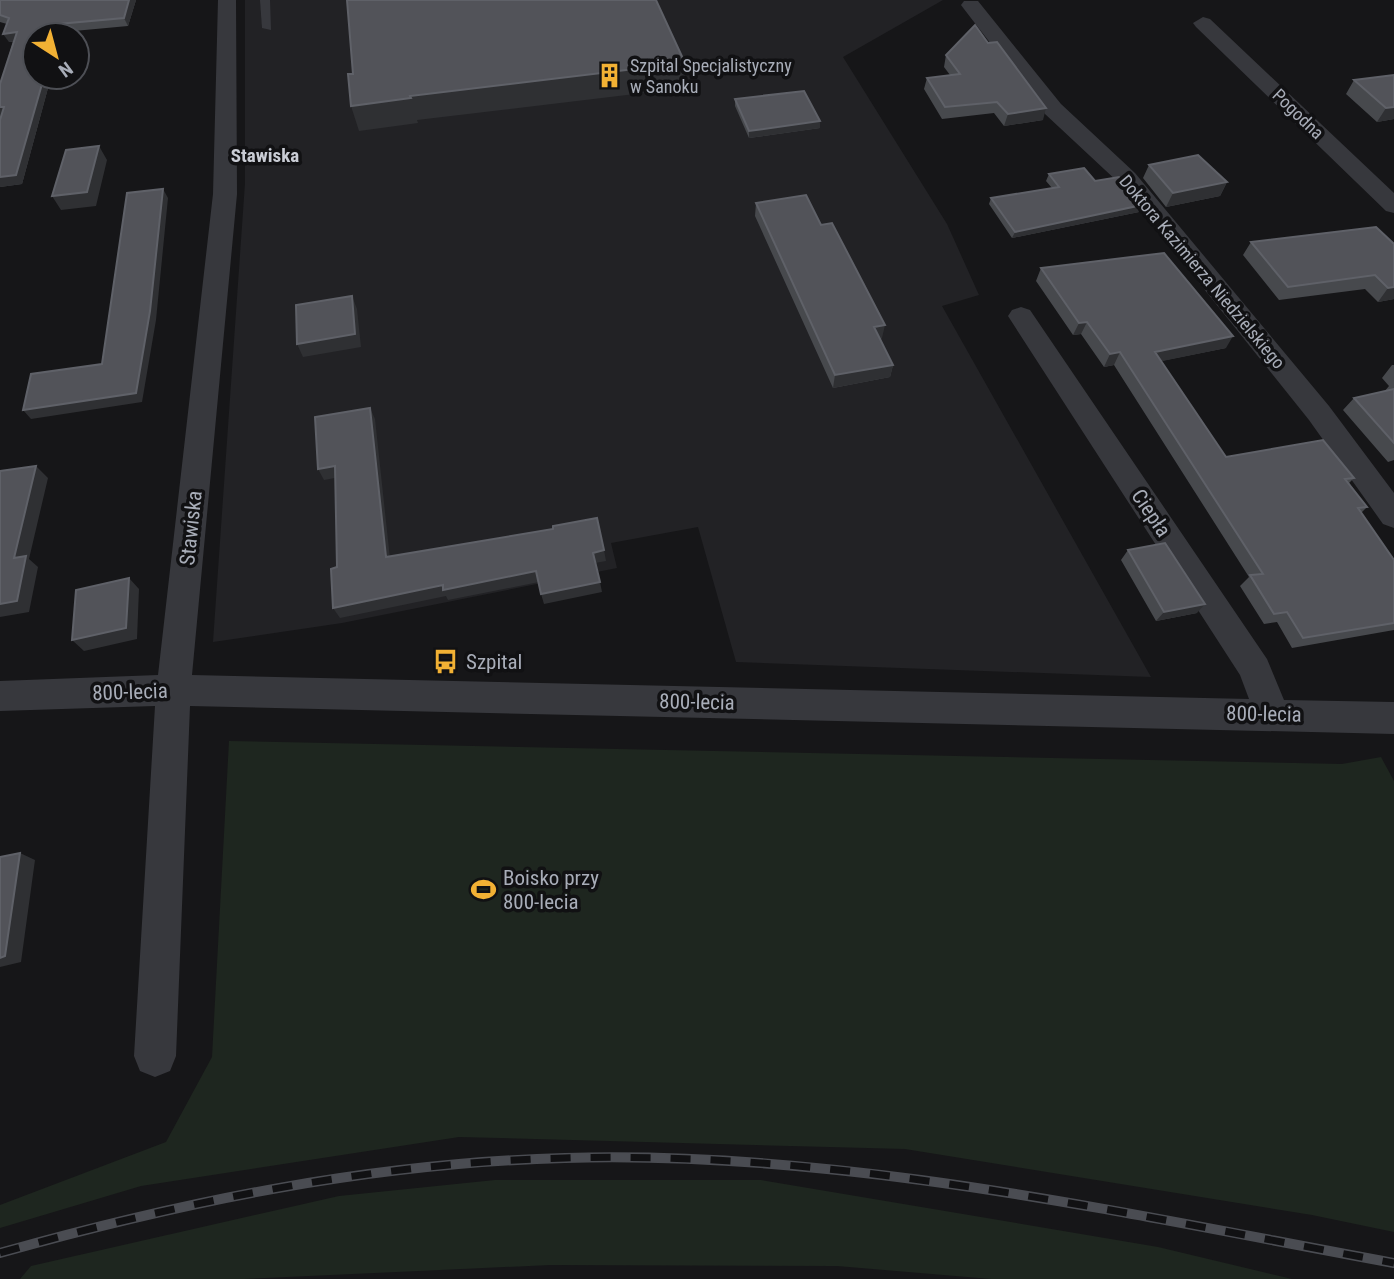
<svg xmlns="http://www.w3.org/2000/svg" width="1394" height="1279" viewBox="0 0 1394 1279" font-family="'Roboto Condensed',sans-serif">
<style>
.built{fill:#222225}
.green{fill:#1e261f}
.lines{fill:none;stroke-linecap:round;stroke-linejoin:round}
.service{fill:#37383d;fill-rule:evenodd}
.minor{fill:#37383d;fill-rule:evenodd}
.rail-casing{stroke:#4a4c52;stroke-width:10}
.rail{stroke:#111113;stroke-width:7;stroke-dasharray:20;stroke-linecap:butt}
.wall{fill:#47494d}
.shaded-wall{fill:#2f3033}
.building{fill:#525359;stroke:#5f6168;stroke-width:2}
.labels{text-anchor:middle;stroke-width:7;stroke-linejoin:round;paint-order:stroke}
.far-poi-label{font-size:18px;fill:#a8adb8;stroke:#111113;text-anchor:start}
.far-street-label{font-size:18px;fill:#a8adb8;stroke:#111113}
.far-neighbourhood-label{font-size:19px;font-weight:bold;fill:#c9ccd4;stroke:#111113}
.street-label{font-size:21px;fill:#a8adb8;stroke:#111113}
.poi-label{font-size:21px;fill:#a8adb8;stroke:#111113;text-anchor:start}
</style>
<rect width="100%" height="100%" fill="#161618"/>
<path class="built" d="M245,0h698l-100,57 104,167 32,71 -37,11 209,371 -415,-15 -38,-135 -87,16 6,25 -275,55 -129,19 32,-459z"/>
<path class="green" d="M229,741l1113,23 39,-7 13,24v451l-82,-17 -407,-66 -446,-12 -318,49 -141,42v-23l166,-63 46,-85z
M495,1180h266l397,67 134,32h-301l-154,-13 -287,-1 -306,14h-224l11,-13 308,-70z"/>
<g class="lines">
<path class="service" d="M260,0h10l1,30 -9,-2z"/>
<path class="minor" d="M218,0h18l1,194 -45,481 1057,24 -9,-24 -232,-359 4,-6 9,-3 9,3 237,349 17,41 110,2v32l-1204,-28 -14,350 -6,15 -15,6 -15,-6 -6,-15 21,-350 -155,5v-30l158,-6 55,-481z
M964,1h14l83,103 74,69 194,233 65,87v35l-11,-4 -74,-104 -190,-237 -74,-69 -81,-105 -3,-4z
M1203,17l7,2 184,174v20l-8,-2 -190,-184 -3,-4z"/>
<defs>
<path id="rail" d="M0,1253c185,-52 372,-90 565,-95 279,-8 556,55 829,105"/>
</defs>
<use href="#rail" class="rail-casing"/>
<use href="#rail" class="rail"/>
</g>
<path class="wall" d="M0,0h136l-8,26 -65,6 -28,45h16l-29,107 -22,3v-103l13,-42h-4l-2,-18 -7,-2z
M946,55l97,65 -39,6 -10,-13 -52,6 -18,-30 3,-11 23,-3 -6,-8z
M1394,75v44l-17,3 -31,-28 8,-14z
M735,99l85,22v7l-71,10 -14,-32z
M1149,165l78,17 -7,14 -54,11 -23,-29z
M1049,174l46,7 44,31 -127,26 -23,-34 2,-6 61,-10 -6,-7z
M756,203l126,135 -2,1 13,26 -3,12 -57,11 -78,-172z
M1251,242l143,2v55l-16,3 -13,-13 -86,11 -36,-45z
M1041,268l185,80 -65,13 65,96 128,21 -5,5 18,24 -6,6 33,47v70l-102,18 -15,-26 -13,2 -24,-38 9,-9 -135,-212 -10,2 -23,-33 -8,1 -37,-54z
M1392,365h2v95l-6,2 -45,-52 11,-12 30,-6 5,-6 -7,-8z
M1128,550l69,63 -41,8 -35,-61z"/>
<path class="shaded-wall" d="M129,0h7l-8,26 -4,-8z
M58,24l5,8v3h-8z
M17,32l5,9 -13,1 -6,-8z
M685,63v25l-268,32 1,3 -59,8 -8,-25 59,-10z
M44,77h7l-29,107 -22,3v-10z
M0,107h4l6,9 -10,1z
M1394,107v12l-17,3 9,-14z
M1046,108l-3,12 -39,6 4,-12z
M820,121v7l-71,10v-7z
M99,146l8,14 -11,46 -35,4 -9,-14z
M1227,182l-7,14 -54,11 7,-14z
M163,189l5,9 -12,122 -14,82 -111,17 -8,-9 113,-17z
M1142,205l-3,7 -127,26 3,-6z
M1394,287v12l-16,3 10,-14z
M352,296l5,13 4,38 -58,10 -6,-13z
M1087,322l-6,12 -8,1 6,-12z
M885,325l-3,13 -11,2 3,-13z
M1233,336l-7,12 -78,16 7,-12z
M1120,352l-6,13 -10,2 6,-13z
M893,365l-3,12 -57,11 2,-13z
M370,408l5,11 16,149 -5,-11z
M36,466l12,12 -19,81 9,8 -9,45 -29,5v-13l14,-46z
M335,466l5,11 -16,3 -6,-11z
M604,550l2,11 -11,2 -2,-10z
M536,571l3,11 -91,18 -2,-4 -106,22 -7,-10 110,-23z
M129,578l10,11 -2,50 -53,12 -12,-11z
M600,582l2,10 -58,12 -3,-10z
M1205,604l-8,9 -41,8 8,-9z
M20,853l15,7 -14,102 -21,5v-9z"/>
<path class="building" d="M0,0h129l-5,18 -66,6 -3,11h-20v42h9l-28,98 -16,2v-57l4,-13h-4v-23l17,-52 -14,2 6,-16 -9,-3z
M347,0h309l29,63 -275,33 1,2 -60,8 -3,-32h5z
M975,25l13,18 9,-1 49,66 -38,6 -11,-12 -52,5 -18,-29 33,-4 -14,-19z
M1394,75v32l-8,1 -32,-28z
M804,91l16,30 -71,10 -14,-32z
M99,146l-12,46 -35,4 14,-46z
M1198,155l29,27 -54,11 -24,-28z
M1084,168l11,13 24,-4 23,28 -127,27 -24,-34 68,-11 -10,-13z
M163,189l-13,122 -14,82 -113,17 8,-36 71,-10 25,-171z
M806,195l15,30 11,-2 53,102 -11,2 19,38 -58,10 -79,-172z
M1376,227l18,17v43l-6,1 -13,-13 -87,12 -37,-45z
M1164,253l69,83 -78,16 71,105 97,-17 31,38 -9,1 22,28 -9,1 36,52v63l-91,15 -16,-26 -13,2 -24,-39 13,-1 -143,-222 -10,2 -23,-32 -8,1 -38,-55z
M352,296l3,38 -58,10 -1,-39z
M1394,389v54l-40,-45z
M370,408l16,149 167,-28v-3l44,-8 7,32 -11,3 7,29 -59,12 -5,-23 -93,19v-5l-110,23 -2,-39 6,-2 -2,-101 -17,3 -3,-52z
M36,466l-22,92 12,-2 -9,45 -17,3v-133z
M1165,543l40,61 -41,8 -36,-62z
M129,578l-3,50 -54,12 4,-50z
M20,853l-15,103 -5,2v-101z"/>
<defs>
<symbol id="building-bare" viewBox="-9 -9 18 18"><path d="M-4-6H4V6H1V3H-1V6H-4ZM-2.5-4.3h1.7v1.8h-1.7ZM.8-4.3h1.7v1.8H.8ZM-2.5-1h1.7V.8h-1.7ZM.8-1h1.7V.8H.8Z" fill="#f2b134" stroke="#111113" stroke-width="2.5" paint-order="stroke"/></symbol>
<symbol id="bus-bare" viewBox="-9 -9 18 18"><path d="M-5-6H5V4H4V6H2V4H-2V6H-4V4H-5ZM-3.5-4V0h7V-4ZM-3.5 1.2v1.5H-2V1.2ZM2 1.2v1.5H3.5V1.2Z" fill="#f2b134" stroke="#111113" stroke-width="2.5" paint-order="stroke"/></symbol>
<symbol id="stadium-bare" viewBox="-9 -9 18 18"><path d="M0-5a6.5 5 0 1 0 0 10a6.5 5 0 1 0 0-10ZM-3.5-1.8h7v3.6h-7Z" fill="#f2b134" stroke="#111113" stroke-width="2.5" paint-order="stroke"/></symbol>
</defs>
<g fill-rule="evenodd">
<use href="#building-bare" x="592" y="58" width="35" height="35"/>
<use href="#bus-bare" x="428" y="644" width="35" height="35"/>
<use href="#stadium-bare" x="466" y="872" width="35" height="35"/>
</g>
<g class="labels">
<g class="far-poi-label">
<text x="630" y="72">Szpital Specjalistyczny<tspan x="630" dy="21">w Sanoku</tspan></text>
</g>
<g class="far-street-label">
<text transform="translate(1298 114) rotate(44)" y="6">Pogodna</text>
<text transform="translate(1202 272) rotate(50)" y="6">Doktora Kazimierza Niedzielskiego</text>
</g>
<g class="far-neighbourhood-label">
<text x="265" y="162">Stawiska</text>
</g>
<g class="street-label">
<text transform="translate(1151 513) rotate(56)" y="7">Ciepła</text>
<text transform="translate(191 528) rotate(-84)" y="7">Stawiska</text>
<text transform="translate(130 692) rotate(-2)" y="7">800-lecia</text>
<text transform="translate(697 702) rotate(1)" y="7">800-lecia</text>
<text transform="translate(1264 714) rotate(1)" y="7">800-lecia</text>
</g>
<g class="poi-label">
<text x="466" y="669">Szpital</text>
<text x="503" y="885">Boisko przy<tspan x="503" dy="24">800-lecia</tspan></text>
</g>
</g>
<g transform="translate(56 56) rotate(144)"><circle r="33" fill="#111113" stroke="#4d4f55" stroke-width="2"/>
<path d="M0-5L12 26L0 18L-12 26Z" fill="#f2b134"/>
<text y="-10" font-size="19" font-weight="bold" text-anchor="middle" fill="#a8adb8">N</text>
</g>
</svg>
